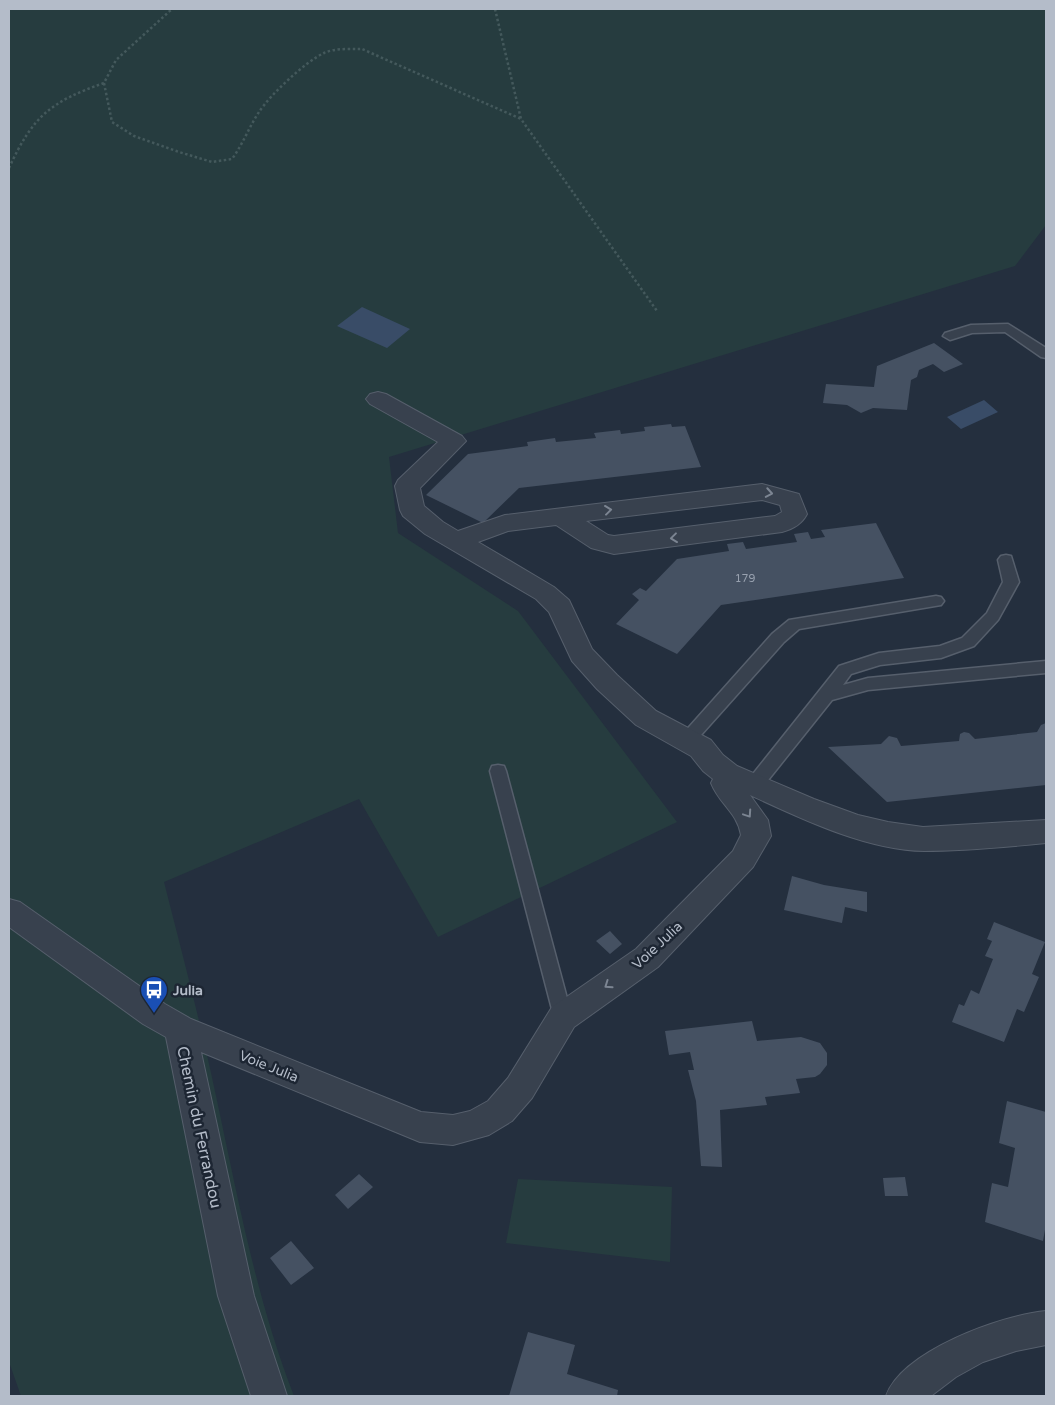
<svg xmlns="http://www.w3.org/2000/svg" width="1055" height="1405" viewBox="0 0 1055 1405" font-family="'Varela Round',sans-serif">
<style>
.green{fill:#263c3f}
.water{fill:#394c67}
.building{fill:#455162}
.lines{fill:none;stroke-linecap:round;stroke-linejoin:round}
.service-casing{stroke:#565f6c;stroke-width:3}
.minor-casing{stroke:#565f6c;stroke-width:2}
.path{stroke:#44595c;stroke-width:2.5;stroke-dasharray:2.5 2.5;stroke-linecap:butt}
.service{fill:#38414e;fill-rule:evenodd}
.minor{fill:#38414e;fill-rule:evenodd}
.oneway{stroke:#7c8592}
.labels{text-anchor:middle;stroke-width:5;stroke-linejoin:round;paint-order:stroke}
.number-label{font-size:11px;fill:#98a1af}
.street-label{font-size:14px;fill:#b4bcc9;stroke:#1d2633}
.poi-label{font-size:14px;font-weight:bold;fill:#b4bcc9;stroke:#1d2633;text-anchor:start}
.near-street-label{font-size:16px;fill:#b4bcc9;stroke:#1d2633}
</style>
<rect width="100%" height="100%" fill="#242f3e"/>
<path class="green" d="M9,9h1037v216l-31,41 -626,191 9,76 120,78 159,211 -239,115 -79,-138 -195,83c18,71 37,142 52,214 22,102 40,202 78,300h-273l-12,-34z
M518,1179l154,8 -2,75 -164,-19z"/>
<path class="water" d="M362,307l48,22 -23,19 -50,-22z
M984,400l14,12 -37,17 -14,-12z"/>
<path class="building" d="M934,343l29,21 -19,8 -11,-8 -14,6 -2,7 -6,3 -4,30 -34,-2 -12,5 -14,-8 -24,-2 3,-19 48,3 3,-21z
M671,424l1,3 13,-1 16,41 -182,21 -36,35 -57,-28 42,-41 60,-8 -1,-4 28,-4 1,4 40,-4 -2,-5 26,-3 1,4 24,-3 -1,-4z
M876,523l28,55 -183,27 -44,49 -61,-30 23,-24 -7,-6 8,-6 6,3 31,-32 52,-8 -2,-7 16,-2 3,7 51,-7 -3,-8 14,-2 3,7 14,-2 -4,-7z
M1046,723v62l-159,17 -59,-55 53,-3 8,-8 8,2 4,8 58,-5 1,-7 4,-2 5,1 6,6 62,-7 4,-7z
M792,876l32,9 43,7v20l-22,-5 -3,16 -58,-13z
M994,922l51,20 -13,32 7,3 -15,35 -7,-3 -13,33 -52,-20 7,-18 5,2 7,-16 8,4 14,-35 -8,-3 7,-15 -5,-2z
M610,931l12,13 -12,10 -14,-13z
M752,1021l5,20 44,-4 19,6 7,10v12l-7,9 -5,3 -19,2 4,14 -35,4 2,8 -47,5 2,57 -21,-1 -5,-65 -8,-31h6l-4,-18 -21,3 -4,-24z
M1007,1101l39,11v112l-3,17 -58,-19 7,-39 16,4 7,-39 -16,-5z
M359,1174l14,13 -25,22 -13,-14z
M905,1177l3,19h-23l-2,-18z
M291,1241l23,27 -23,17 -21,-27z
M528,1332l47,13 -8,29 51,16 -1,6h-108z"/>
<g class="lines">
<defs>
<path id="service" d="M1008,324l38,24v10l-5,-1 -36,-25 -33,1 -22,7 -7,-4 2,-3 26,-8z
M1006,555l5,1 8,26 -21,38 -24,26 -33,12 -61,7 -29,9 -8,11 25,-7 178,-17v12l-178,17 -36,10 -71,89 -6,2 -6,-2 -2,-5 2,-5 90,-113 40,-13 61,-7 22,-8 25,-25 16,-31 -5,-22 3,-4z
M936,596l5,1 3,4 -3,4 -142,24 -15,13 -91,102 -6,2 -6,-2 -2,-4 2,-4 91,-102 17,-14z
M498,765l6,1 2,5 66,246 -2,6 -7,2 -7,-2 -2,-6 -64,-246 2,-5z"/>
<path id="minor" d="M378,392l8,2 76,42 4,5 -46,47 4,18 19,16 15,9 47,-16 257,-31 37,10 8,20c-5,10 -14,15 -25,18l-168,22 -23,-6 -35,-23 -48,6 -30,11 76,45 15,13 23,49 25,26 39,36 55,29 12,15 14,11 77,33 44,16 30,7 35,5 123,-7v23c-40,4 -82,8 -122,8 -58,-1 -122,-32 -174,-56l18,25 3,16 -18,31 -95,100 -84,60 -42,71 -20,23 -23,14 -36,10 -33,-3 -219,-90 53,244 33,100h-36l-33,-100 -52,-259 -23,-13 -134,-97v-28l11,3 145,102 26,15 230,93 32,3 17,-4 18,-10 20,-23 44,-71 84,-58 97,-98 8,-16c-4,-23 -21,-30 -30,-52l2,-4 -10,-8 -12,-15 -55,-31 -39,-36 -25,-28 -23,-49 -13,-13 -111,-65 -22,-18 -3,-6 -5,-24 3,-6 40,-38 -68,-38 -4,-5 4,-5zM762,500l18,5 2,7 -7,4 -161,20 -6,-1 -22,-14z
M1046,1311v34l-30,6 -33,11 -27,15 -25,19h-45c16,-45 115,-81 160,-85z"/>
</defs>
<use href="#service" class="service-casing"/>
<use href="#minor" class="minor-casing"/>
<path class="path" d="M495,9l26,110 136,192
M104,83l8,39 22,14 45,16 33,10 20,-3c11,-15 17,-32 27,-47 11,-17 46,-50 65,-59 11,-5 26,-4 38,-4l159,70
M9,168c24,-52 41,-66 95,-85l12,-23 56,-51"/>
<use href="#service" class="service"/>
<use href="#minor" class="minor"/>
</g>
<defs><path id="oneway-chevron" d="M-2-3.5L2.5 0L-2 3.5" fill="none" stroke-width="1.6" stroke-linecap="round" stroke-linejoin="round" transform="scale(1.25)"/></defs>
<g class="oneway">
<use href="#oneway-chevron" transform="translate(769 493) rotate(10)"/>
<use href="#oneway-chevron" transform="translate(608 510) rotate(-7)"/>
<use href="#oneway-chevron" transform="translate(674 538) rotate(173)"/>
<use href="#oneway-chevron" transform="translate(748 814) rotate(56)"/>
<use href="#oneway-chevron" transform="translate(608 985) rotate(145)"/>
</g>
<defs>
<symbol id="bus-pin" viewBox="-11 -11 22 30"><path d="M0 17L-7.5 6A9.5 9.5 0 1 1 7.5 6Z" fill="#1a4fb4" stroke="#1d2633"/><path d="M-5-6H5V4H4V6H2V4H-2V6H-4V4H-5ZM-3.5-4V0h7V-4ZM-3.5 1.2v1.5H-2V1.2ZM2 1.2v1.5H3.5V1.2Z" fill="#fff"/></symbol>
</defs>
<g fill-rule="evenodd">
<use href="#bus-pin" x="138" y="974" width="32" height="43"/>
</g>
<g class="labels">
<g class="number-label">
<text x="745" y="582">179</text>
</g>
<g class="street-label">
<text transform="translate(657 945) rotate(-43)" y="5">Voie Julia</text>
<text transform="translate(269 1066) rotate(22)" y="5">Voie Julia</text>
</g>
<g class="poi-label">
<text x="173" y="995">Julia</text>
</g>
<g class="near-street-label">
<text transform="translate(200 1127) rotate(78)" y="6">Chemin du Ferrandou</text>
</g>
</g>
<rect width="1055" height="1405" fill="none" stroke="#b4bcc9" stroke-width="20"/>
</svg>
